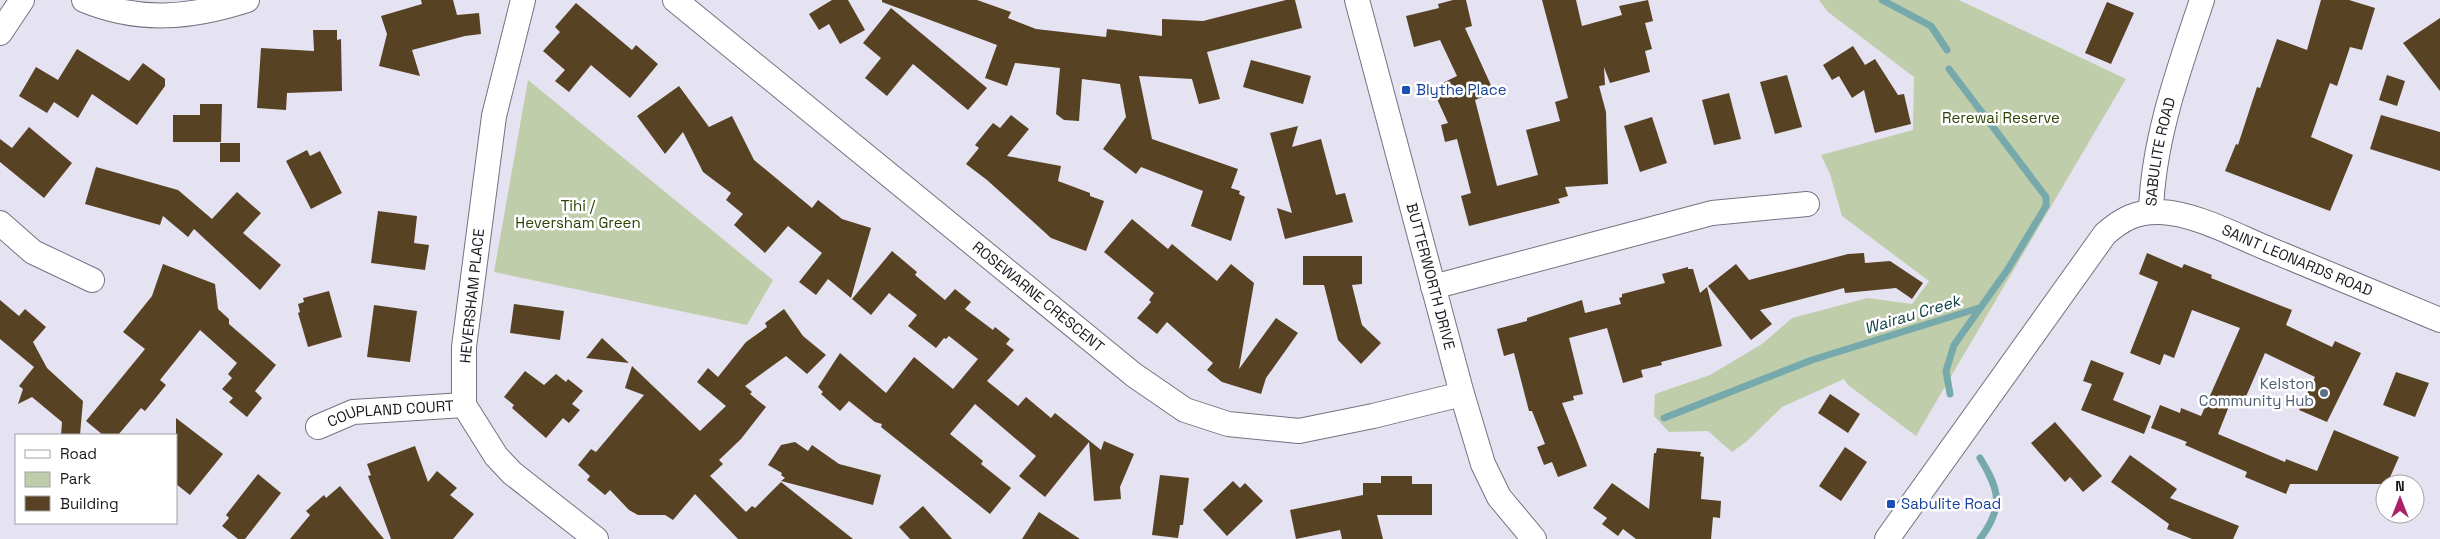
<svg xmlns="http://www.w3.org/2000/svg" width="2440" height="539" viewBox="0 0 2440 539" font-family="'Space Grotesk',sans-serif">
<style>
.green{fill:#c0cdaa}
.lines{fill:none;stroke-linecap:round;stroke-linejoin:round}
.stream{stroke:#76a9ac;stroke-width:7}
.building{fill:#584224}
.minor-casing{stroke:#757280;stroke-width:26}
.minor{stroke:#fff;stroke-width:24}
.transit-dot{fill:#1a4fb4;stroke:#fff;stroke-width:2}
.service-dot{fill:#5c6f8a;stroke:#fff;stroke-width:2}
.labels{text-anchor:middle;stroke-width:5;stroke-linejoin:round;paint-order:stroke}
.transit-label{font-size:15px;fill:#164399;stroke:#fff;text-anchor:start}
.park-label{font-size:15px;fill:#304103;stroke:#fff}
.street-label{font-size:15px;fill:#19181e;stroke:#fff}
.service-label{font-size:15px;fill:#4e5e75;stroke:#fff;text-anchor:end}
.water-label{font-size:16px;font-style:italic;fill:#0f4043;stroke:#fff}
</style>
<rect width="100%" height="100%" fill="#e5e2f2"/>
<path class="green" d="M1819,0h140l167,79 -210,357 -68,-51 -4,-6 -62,28 -36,35 -14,10 -24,-21 -39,1 -15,-16 1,-22 55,-19 52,-31 30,-26 76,-20 44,6 17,-23 -87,-65 -12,-42 -9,-19 92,-25 1,-53 -86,-65z
M528,80l245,200 -26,45 -253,-53z"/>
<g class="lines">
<path class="stream" d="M1882,0l49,26 16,24
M1949,69l97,128v9l-38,63 -54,76 -8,26 4,23
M1664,418l148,-58 167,-52
M1980,539c24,-32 20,-48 0,-81"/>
</g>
<path class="building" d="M421,0h32l4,15 22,-2 2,21 -16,2 -53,14 8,26 -41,-10 8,-32 -6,-18 41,-12z
M832,0h16l17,30 -25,14 -11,-20 -10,6 -10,-16z
M882,0h95l34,12 -3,6 28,11 70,8 1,-8 55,7v-17l41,2 83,-21h9l7,28 -95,24 13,47 -21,5 -7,-25 -53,-3 13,63 86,30 -7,19 9,3 -1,3 6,3 -14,44 -40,-15 12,-35 -62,-24 -5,7 -33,-25 23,-32 -6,-33 -38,-5 -3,42 -15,-1 -8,-6 4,-46 -45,-5 -8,23 -22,-8 12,-33 -115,-43z
M1453,0h13l6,26 -7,2 29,64 -19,8 22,86 41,-11 -12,-45 34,-9 -5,-19 13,-4 -26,-98h34l6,26 40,-11 -3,-9 29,-6 5,21 -8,2 7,26 -7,2 5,21 -40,11 -6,-16 1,18 -6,1 7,26 2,72 -43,3 3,9 -10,3 2,4 -91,23 -8,-30 10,-3 -14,-54 -12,3 -4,-17 7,-2 -16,-35 25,-12 -17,-36 -26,7 -8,-31 33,-8 -1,-4z
M2321,0h28l26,8 -13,42 -12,-3 -13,39 -7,-3 -19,54 42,18 -23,56 -105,-40 11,-27 2,1 19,-58 3,1 17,-49 30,11z
M2107,2l27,11 -23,51 -26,-11z
M576,3l56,47 4,-5 22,19 -28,34 -39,-33 -22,27 -14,-11 10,-11 -22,-19 17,-19 -5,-5z
M891,8l96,80 -19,22 -55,-46 -26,32 -22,-18 16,-20 -18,-15z
M2440,18v73l-37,-48z
M313,30h24v10l4,-1 1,52 -55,2 -1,17 -29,-2 4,-60 53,3z
M1853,46l12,19 10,-6 23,36 6,-1 7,30 -36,9 -11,-43 -12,8 -13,-22 -7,4 -9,-15z
M77,49l52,32 14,-18 22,16v7l-28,39 -45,-31 -14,24 -24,-16 -7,11 -28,-17 17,-29 22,13z
M1251,60l60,16 -8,28 -60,-17z
M1787,75l15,52 -27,7 -15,-52z
M2387,75l18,6 -8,25 -18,-6z
M679,86l30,41 23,-11 22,44 58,48 6,-8 24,19 29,9 -20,70 -23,-19 -12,16 -17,-13 23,-29 -34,-27 -23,27 -31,-28 9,-11 -17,-14 5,-7 -28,-21 -20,-40 -18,22 -28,-38z
M1729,93l12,46 -27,6 -12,-45z
M200,104h22l-1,38h-48v-27h27z
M1011,115l18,14 -22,27 54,10 -3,15 32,12v3l14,5 -18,50 -35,-13 -64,-58 -21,-16 13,-16 -4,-3 18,-22 7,5z
M2381,115l59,17v39l-70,-22z
M1652,117l15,46 -27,9 -16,-46z
M1298,126l-6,21 29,-8 15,56 9,-2 8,29 -68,17 -8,-31 15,5 -22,-80z
M29,127l43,36 -28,35 -44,-36v-23l12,9z
M220,143h20v19h-20z
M307,150l3,6 10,-5 22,42 -31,16 -25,-48z
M96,167l82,23 34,29 25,-27 24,21 -18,20 38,32 -21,25 -66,-61 -6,8 -25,-21 -3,9 -75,-21z
M378,211l39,5 -3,27 15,2 -4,25 -54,-7z
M1132,219l36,30 4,-5 45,37 14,-17 23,19 -15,86 37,-51 22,15 -32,45 -5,16 -39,-12 -15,-12 6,-7 -46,-41 -10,12 -20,-16 14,-16 -2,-2 5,-7 -50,-41z
M892,251l25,21 -2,3 30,25 10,-11 16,13 -6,7 28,21 2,-3 15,12 -4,5 8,6 -27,31 31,25 8,-9 25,21 4,-5 46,37 3,-9 30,13 -14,33 1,12 -27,2 -5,-59 -44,55 -26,-21 17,-20 -61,-52 -25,30 33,27 -2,3 30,24 -21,26 -109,-87 1,-3 -7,-2 -26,-21 -9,10 -19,-17 2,-2 -5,-5 22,-34 46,40 28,-36 39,32 25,-30 -29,-23 -3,3 -2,-1 -8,10 -28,-22 9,-11 -28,-22 -18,22 -19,-16z
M1864,253l1,10 25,-2 33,22 -11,16 -16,-11 -51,5 -1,-5 -84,22 12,14 -21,16 -43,-54 28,-22 13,16 99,-26z
M2147,253l35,15 2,-4 28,11 -1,3 81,32 -6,15 46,22 3,-6 26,12 -34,69 -28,-12 16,-33 -50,-24 -21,48 -11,-5 -15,38 67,28 1,-3 31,12 17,-41 65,27 -12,27h-97l-4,10 -41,-17 2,-5 -62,-27 2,-3 -36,-14 9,-23 20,8 1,-5 20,8 39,-88 -48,-18 -18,48 -10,-4 -4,11 -30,-12 28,-71 -19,-8z
M1303,256h59v28l-10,1 10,40 19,18 -20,21 -23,-24 -14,-55h-21z
M163,264l52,20 3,25 11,10v5l47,41 -21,26 7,7 -15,19 -18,-15 4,-4 -11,-9 10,-11 -4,-4 9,-11 -37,-33 -40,50 6,5 -21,26 -4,-3 -23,27h-15l-17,-14 59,-72 -22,-17 29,-36z
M1688,267v2h5l7,24 7,-6 15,59 -61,16 1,3 -21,5 2,7 -20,6 -16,-55 -38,10 14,56 -10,2 1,4 -12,3 25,63 -29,11 -6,-15 -8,3 -7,-18 8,-3 -13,-33h-3l-15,-58 -10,3 -7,-27 30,-8v-3l55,-18 3,13 36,-9 -2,-6 3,-1v-3l43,-11 -3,-9z
M329,291l13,46 -34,10 -10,-34 2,-1 -2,-8 6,-2 -1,-4z
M0,300l19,16 6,-7 21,18 -13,15 14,26 36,33 -3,34h-19l1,-13 -30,-25 -14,7 5,-15 -4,-3 15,-19 -34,-28z
M514,304l50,7 -4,29 -50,-7z
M374,305l43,6 -7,51 -43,-5z
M784,309l19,27 23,19 -19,19 -21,-18 -41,30 7,6 -2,2 16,13 -25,32 -22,21 4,4 -13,12 36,36 6,-6 3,2 26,-26 72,57h-115l-43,-45 -22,26 -8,-5h-27l-9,-5 -19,-20 -5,5 -18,-15 3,-4 -12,-11 13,-16 5,3 48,-57 -19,-7 7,-22 68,65 26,-25 -29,-24 11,-14 10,9 28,-35 21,-15 -2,-4z
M602,338l27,25 -43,-5z
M2091,360l33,13 -11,27 38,16 -7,18 -63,-24 11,-26 -9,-3z
M525,371l19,14 12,-11 10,8 2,-3 15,12 -11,13 8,6 -11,13 -6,-5 -17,20 -34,-30 2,-3 -10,-8z
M2396,372l33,11 -14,34 -32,-12z
M1830,394l30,20 -12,19 -30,-20z
M176,418l47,36 -33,41 -14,-11z
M2055,422l47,54 -19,16 -13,-15 -5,5 -34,-39z
M795,442l13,9 4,-6 27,19 42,11 -8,30 -92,-24 4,-3 -4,-3 1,-2 -14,-8 13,-20z
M415,446l13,36 9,-11 20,17 -7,7 24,19 -21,25h-62l-23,-63 3,-1 -4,-11z
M1845,447l22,15 -26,39 -22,-15z
M1657,448l44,4 -1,4 4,1 -3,42 20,2 -1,17 -7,-1 -2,22h-75l-13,-10 -5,7 -16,-12 5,-6 -14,-10 19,-25 37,26 5,-56h2z
M2130,455l47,34 -7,9 69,28 -6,13h-41l-25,-10 2,-5 -58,-42z
M258,474l23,19 -36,46h-7l-16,-13 7,-8 -3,-3z
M1160,475l29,3 -6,47h-3l-2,13 -26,-3z
M1381,476h31v8h20v31h-55l6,24h-41l-2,-9 -44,9 -6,-29 73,-15v-12h18z
M1233,481l7,7 5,-5 18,18 -36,35 -24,-26z
M340,486l44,53h-94l20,-24 -4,-4 18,-16 2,3z
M923,506l29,33h-42l-11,-12z
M1039,512l41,27h-58z"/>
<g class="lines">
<defs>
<g id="minor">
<path d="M84,0c55,23 107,18 163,0"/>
<path d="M523,0l-29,116 -30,231v58l32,51 16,17 84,66"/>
<path id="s1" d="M675,0l459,375 51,35 43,14 71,7 74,-15 89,-22"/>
<path id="s2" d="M1357,0l105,394 21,70 16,33 35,42"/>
<path d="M0,33l22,-33"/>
<path id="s3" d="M2151,212c2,-73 28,-143 51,-212"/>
<path d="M0,223l33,29 59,28"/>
<path d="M1433,287l279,-74 95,-9"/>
<path id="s4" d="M318,427l35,-15 111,-7"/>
<path id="s5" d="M1887,539l218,-305c17,-15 32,-23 55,-22 33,1 73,22 104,35 59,24 117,49 176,73"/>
</g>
</defs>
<use href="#minor" class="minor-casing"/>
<use href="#minor" class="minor"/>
</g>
<g class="transit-dot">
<rect x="1401" y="85" width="10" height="10" rx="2.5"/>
<rect x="1886" y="499" width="10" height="10" rx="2.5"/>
</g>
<circle class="service-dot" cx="2324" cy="393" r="5"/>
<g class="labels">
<g class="transit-label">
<text x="1416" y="95">Blythe Place</text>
<text x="1901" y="509">Sabulite Road</text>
</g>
<g class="park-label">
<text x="2001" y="123">Rerewai Reserve</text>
<text x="578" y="211">Tihi /<tspan x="578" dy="17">Heversham Green</tspan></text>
</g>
<g class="street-label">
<text dy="5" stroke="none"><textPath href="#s3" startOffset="61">SABULITE ROAD</textPath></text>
<text dy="5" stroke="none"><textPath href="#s5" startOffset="582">SAINT LEONARDS ROAD</textPath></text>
<text dy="5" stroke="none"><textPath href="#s2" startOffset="286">BUTTERWORTH DRIVE</textPath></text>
<text transform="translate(472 296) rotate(-84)" y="5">HEVERSHAM PLACE</text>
<text dy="5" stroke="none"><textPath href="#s1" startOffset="469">ROSEWARNE CRESCENT</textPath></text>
<text dy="5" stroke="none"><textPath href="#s4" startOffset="75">COUPLAND COURT</textPath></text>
</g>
<g class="service-label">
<text x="2314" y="389">Kelston<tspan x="2314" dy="17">Community Hub</tspan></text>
</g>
<g class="water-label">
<text transform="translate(1912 314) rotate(-17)" y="6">Wairau Creek</text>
</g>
</g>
<rect x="15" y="434" width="162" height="90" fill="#ffffff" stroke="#a3a3a5"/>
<rect x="25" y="450" width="25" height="8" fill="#ffffff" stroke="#a3a3a5"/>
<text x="60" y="459" font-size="15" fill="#19181e">Road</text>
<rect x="25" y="472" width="25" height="15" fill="#c0cdaa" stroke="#a3a3a5"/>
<text x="60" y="484" font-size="15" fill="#19181e">Park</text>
<rect x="25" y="496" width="25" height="15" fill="#584224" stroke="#a3a3a5"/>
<text x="60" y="509" font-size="15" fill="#19181e">Building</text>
<g transform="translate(2400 499)"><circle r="24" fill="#ffffff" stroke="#a3a3a5"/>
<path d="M0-4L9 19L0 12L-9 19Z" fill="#a92269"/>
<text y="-8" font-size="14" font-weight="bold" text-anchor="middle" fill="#19181e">N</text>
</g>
</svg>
